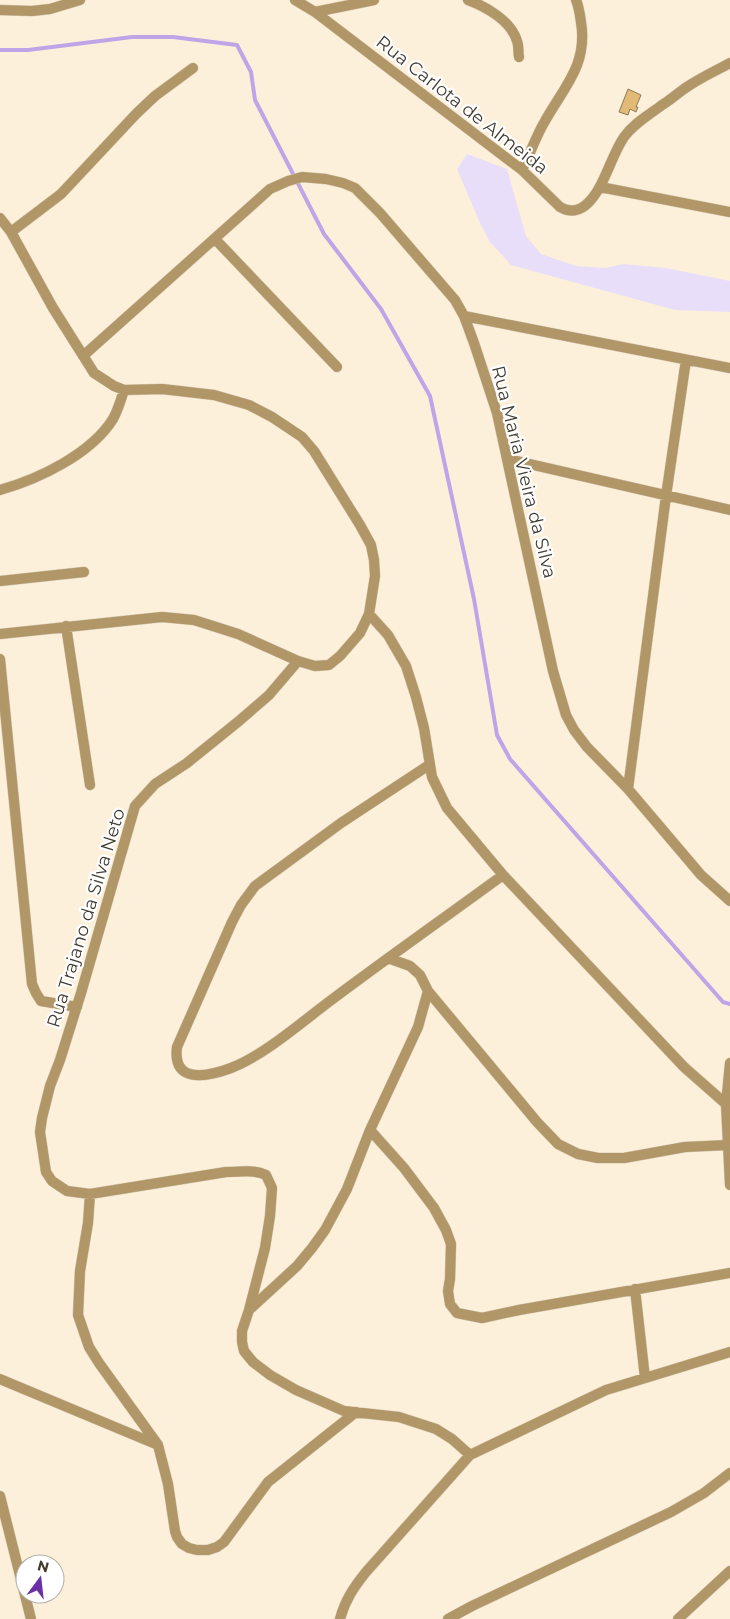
<svg xmlns="http://www.w3.org/2000/svg" width="730" height="1619" viewBox="0 0 730 1619" font-family="Montserrat,sans-serif">
<style>
.green{fill:#e8def9}
.lines{fill:none;stroke-linecap:round;stroke-linejoin:round}
.stream{stroke:#c0a4e8;stroke-width:4}
.building{fill:#e2ba75;stroke:#8a7b63}
.minor-casing{stroke:#d7ccb8;stroke-width:11}
.tertiary-casing{stroke:#d7ccb8;stroke-width:11}
.minor{stroke:#b19667;stroke-width:10}
.tertiary{stroke:#b19667;stroke-width:10}
.labels{text-anchor:middle;stroke-width:4.5;stroke-linejoin:round;paint-order:stroke}
.street-label{font-size:18px;fill:#413b30;stroke:#fff}
</style>
<rect width="100%" height="100%" fill="#fdf0da"/>
<path class="green" d="M467,154l40,15 19,67 15,18 35,12 30,2 17,-4 43,4 64,13v31l-55,-2 -164,-45 -21,-23 -10,-19 -23,-54z"/>
<g class="lines">
<path class="stream" d="M0,50h28l104,-13h41l64,8 14,27 4,28 69,134 57,75 49,87 44,203 23,136 13,24 213,243 7,2"/>
</g>
<path class="building" d="M628,89l13,6 -5,12h2l-2,5 -6,-3 -2,6 -9,-3z"/>
<g class="lines">
<defs>
<path id="minor" d="M295,0l20,12 207,158 38,37c10,6 20,4 28,-4 16,-15 23,-47 36,-66 10,-14 25,-22 38,-32 10,-6 18,-14 28,-20 12,-8 27,-15 40,-22
M468,0c19,7 43,21 49,41 2,5 1,11 2,16
M0,10l32,1 18,-2 30,-9
M315,12l59,-12
M522,170c8,-16 14,-34 23,-49 19,-34 43,-56 36,-99 -1,-7 -2,-15 -5,-22
M600,187l130,25
M0,218l11,14 42,76 41,65 20,13 10,4 38,-1 52,6 35,10 23,12 30,20 12,14 46,74 11,20 3,15 1,16 -6,38 -9,19 -20,23 -11,9 -14,1 -17,-5 -60,-27 -44,-14 -32,-3 -162,17
M11,232l50,-38 75,-80 19,-18 38,-28
M215,239l122,128
M464,316l266,52
M83,356l187,-167 18,-8 14,-4 24,2 17,4 12,5 25,25 75,87 9,16 10,27 23,70 56,258 13,44 8,15 13,17 41,42 73,86 29,26
M508,459l222,51
M0,490c39,-11 91,-36 113,-71 5,-9 8,-19 11,-29
M0,581l84,-9
M369,614l19,21 18,31 10,31 8,31 8,49 15,31 56,67 181,192 42,37 4,2
M66,626l24,159
M0,659l32,325 4,9 5,8 36,6
M429,765l-88,58 -86,63 -14,19 -9,17 -55,125c-5,37 30,30 54,21 34,-13 73,-48 103,-70 56,-42 113,-82 169,-123
M628,789l38,-293 20,-136
M388,958l22,8 10,9 8,16 -10,36 -48,103 -23,59 -22,41 -13,18 -15,18 -48,44 -7,21v11l2,9 9,11 17,13 26,15 48,21 55,6 37,12 16,10 18,16
M428,991l109,131 21,22 20,10 20,4h26l61,-11 43,-2
M370,1130l34,38 30,40 12,22 5,14 -1,35 -2,12 2,13 7,9 25,5 37,-8 211,-37
M90,1194l-2,29 -8,48 -2,44 11,32 10,16 59,82 10,39 7,47 2,6 5,7 7,4 8,2h11l9,-3 7,-5 44,-60 88,-70
M635,1289l10,89
M249,1310l16,-62 5,-32 2,-28 -6,-13c-12,-6 -27,-3 -40,-3l-136,22 -23,-3 -15,-10 -6,-9 -6,-40 2,-14 8,-32 10,-26 21,-67 54,-187 20,-22 32,-21 52,-42 30,-26 29,-34
M0,1379l158,66
M0,1496l31,123
M340,1619c5,-19 14,-32 26,-47l104,-117 136,-65 124,-38
M678,1619l52,-48"/>
<path id="tertiary" d="M730,1063l-4,41 4,81
M448,1619l24,-13 199,-94 33,-19 26,-20"/>
</defs>
<use href="#minor" class="minor-casing"/>
<use href="#tertiary" class="tertiary-casing"/>
<use href="#minor" class="minor"/>
<use href="#tertiary" class="tertiary"/>
</g>
<g class="labels">
<g class="street-label">
<text transform="translate(462 105) rotate(38)" y="6">Rua Carlota de Almeida</text>
<text transform="translate(524 472) rotate(76)" y="6">Rua Maria Vieira da Silva</text>
<text transform="translate(86 918) rotate(-73)" y="6">Rua Trajano da Silva Neto</text>
</g>
</g>
<g transform="translate(40 1579) rotate(15)"><circle r="24" fill="#ffffff" stroke="#b3b1ac"/>
<path d="M0-4L9 19L0 12L-9 19Z" fill="#6c30a6"/>
<text y="-8" font-size="14" font-weight="bold" text-anchor="middle" fill="#413b30">N</text>
</g>
</svg>
